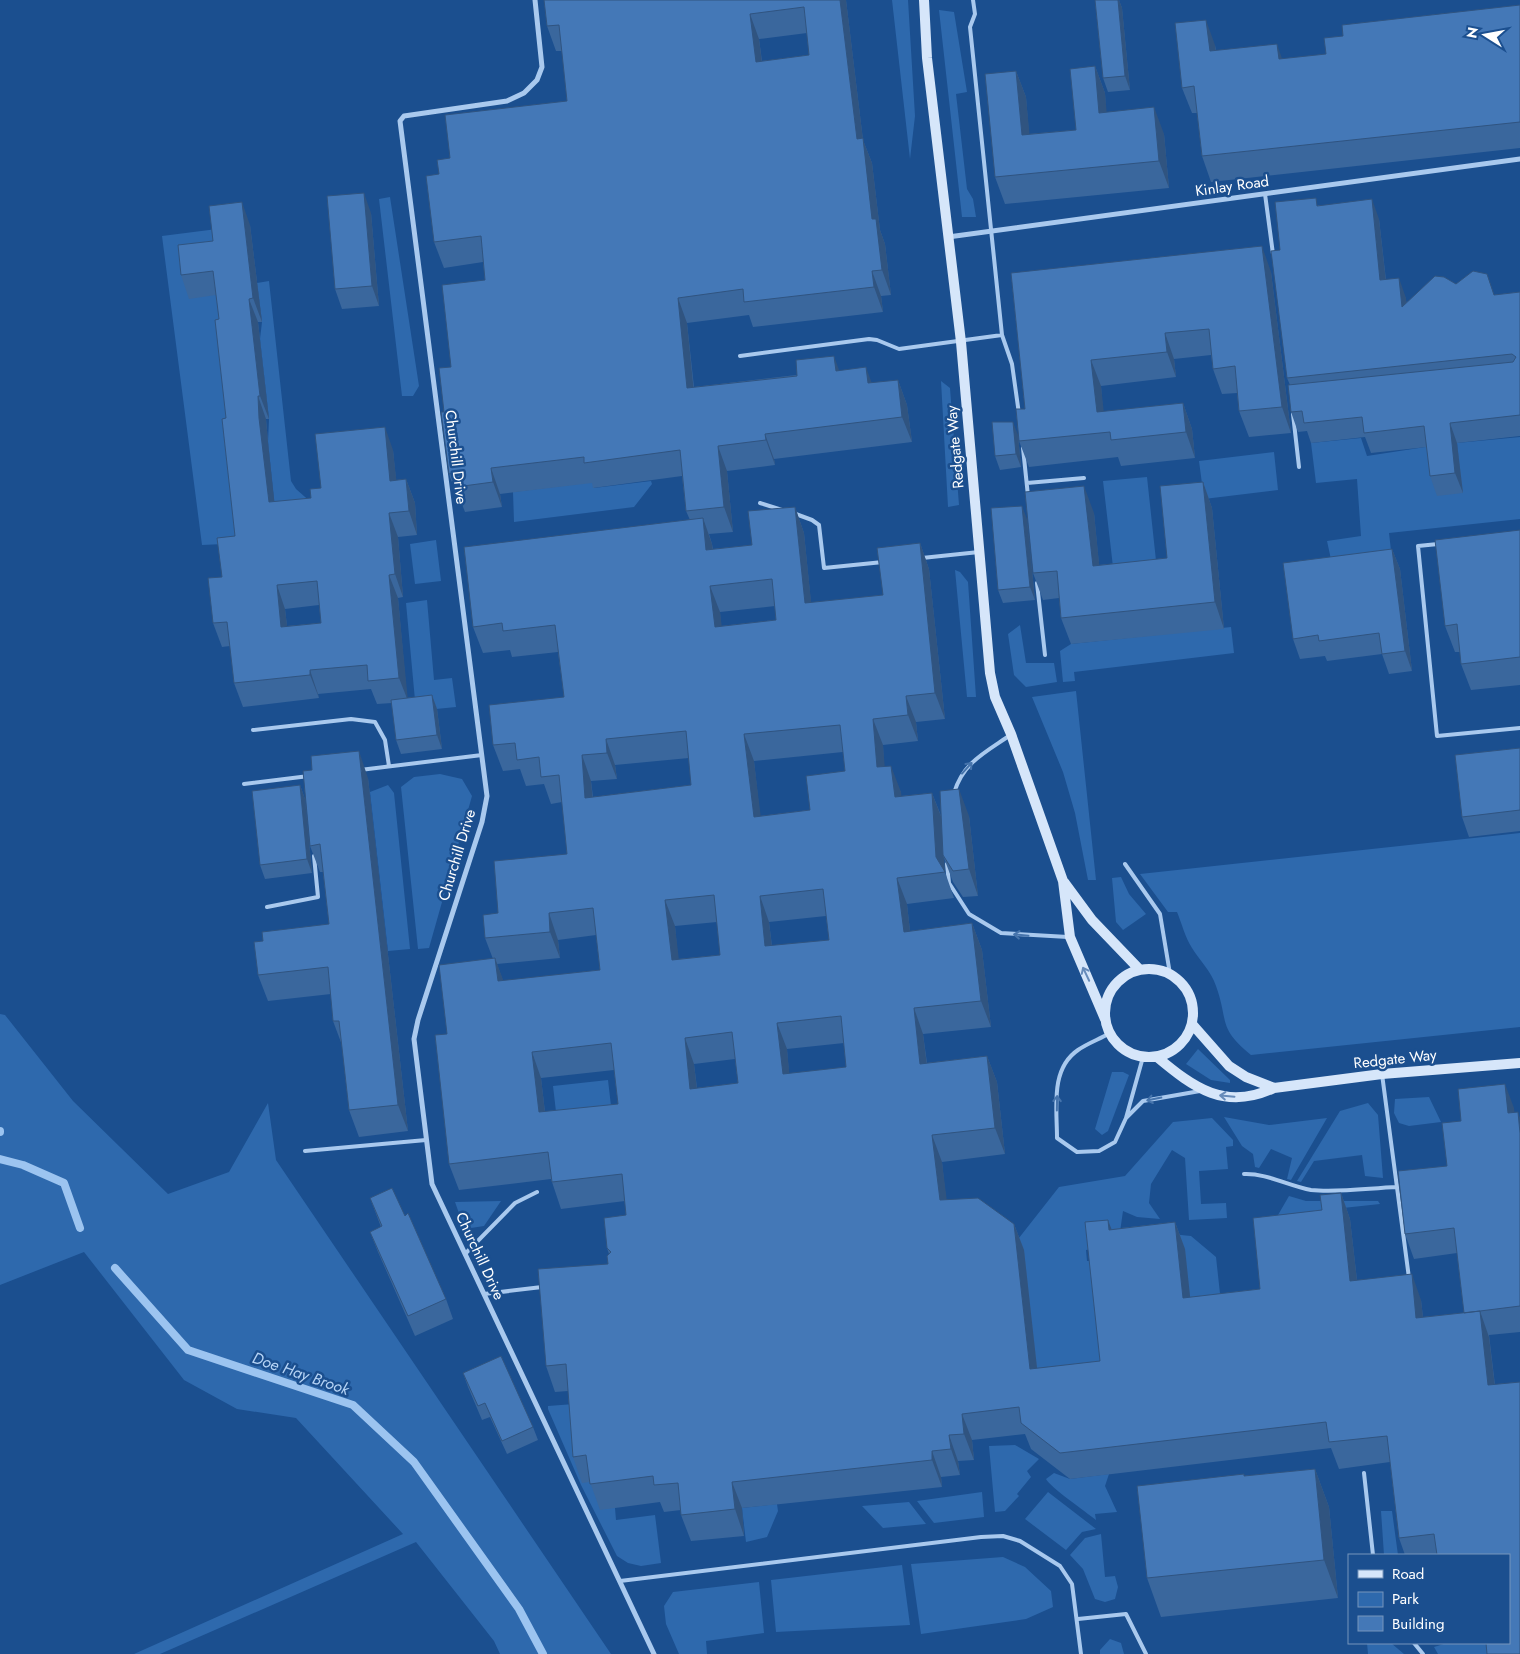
<svg xmlns="http://www.w3.org/2000/svg" width="1520" height="1654" viewBox="0 0 1520 1654" font-family="Jost,sans-serif">
<style>
.green{fill:#2e69ad}
.lines{fill:none;stroke-linecap:round;stroke-linejoin:round}
.stream{stroke:#9cc4f0;stroke-width:8}
.lane{stroke:#a9c9ee;stroke-width:4}
.street{stroke:#a9c9ee;stroke-width:5}
.secondary{stroke:#d6e6fa;stroke-width:10}
.wall{fill:#3a679d;fill-rule:evenodd}
.shaded-wall{fill:#305480}
.building{fill:#4478b7;stroke:#305480;fill-rule:evenodd}
.oneway{stroke:#4674ac}
.oneway2{stroke:#668bba}
.labels{text-anchor:middle;stroke-width:5;stroke-linejoin:round;paint-order:stroke}
.street-label{font-size:15px;fill:#fff;stroke:#1b4f8f}
.water-label{font-size:16px;font-style:italic;fill:#b5d3f5;stroke:#1b4f8f}
</style>
<rect width="100%" height="100%" fill="#1b4f8f"/>
<path class="green" d="M892,0h16l7,116 -5,43z
M939,10l15,2 13,80 -11,2 11,95 6,10 3,18h-14z
M390,197l29,189 -6,10h-11l-23,-197z
M217,229l5,66 55,234 -9,-87 1,-23 -9,-80 2,-17 -5,-39 12,-2 22,200 5,8 17,15 -26,37 -85,4 -40,-309z
M941,381l9,7 9,117 -11,2z
M1520,437v82l-131,14 3,26 -60,5 -5,-23 34,-5 -4,-57 -41,4 -5,-40 50,-5 6,18 65,-10 30,47 -5,-50z
M1274,452l4,38 -74,9 -5,-38z
M1147,477l11,102 -43,5 -12,-103z
M651,481l1,3 -18,23 -120,15 -1,-30 80,-10 1,6z
M436,540l5,41 -26,3 -5,-40z
M955,570l5,2 8,10 8,115h-9z
M427,600l7,80 18,-2 4,29 -40,4 -10,-108z
M1020,625l6,38h28l3,19 -31,5 -12,-12 -6,-41z
M1231,627l3,26 -160,19 1,9 -12,1 -3,-31 11,-7z
M1076,691l20,189h-8l-13,-67 -12,-41 -31,-75z
M440,774l22,5 10,17 -43,152 -11,1 -17,-162 13,-10z
M388,785l6,8 16,156 -22,2 -18,-159z
M1520,833v194l-269,28c-34,-28 -22,-33 -35,-69 -5,-15 -16,-25 -24,-38 -7,-11 -10,-24 -15,-36h-9l-28,-38z
M1121,877l8,17 17,20 -23,16 -7,-8 -4,-44z
M0,1014l5,1 68,86 95,93 61,-22 39,-69 8,57 335,494h-111l-6,-13 -78,-99 -256,112h-26l269,-120 -107,-116 -59,-9 -53,-29 -100,-128 -84,33z
M1198,1049l32,31v3l-19,-3 -25,-16z
M1112,1072h11l6,3 -21,56 -6,4 -7,-6z
M608,1080l5,43 -55,6 -5,-43z
M1429,1097l12,25 -32,4 -10,-3 -5,-10 1,-14z
M1368,1103l10,12 5,63 -18,-2 -3,-21 -48,6 -13,21 -4,-1 43,-70z
M1224,1117l45,8 58,-7 -36,62 -4,-1 5,-21 -21,-9 -12,19 -4,-1 -2,-13 -11,-8z
M1212,1118l21,22v6l-7,1 2,22 -29,2 2,33 25,-1 1,15 -38,2 -4,-62 -13,-8 -21,34 -2,19 11,16 -23,-2 -14,-6 -5,35 -32,4 1,11h9l12,107 -67,44 -26,-169 44,-56 66,-11 48,-54z
M1289,1196l17,5h72l2,3 -102,11z
M501,1201l-17,25 -13,2 -10,-9 -6,-17z
M1151,1232l40,4 25,21 7,64 -30,3z
M574,1404l21,77 20,27 1,12 39,-5 6,48 -20,3 -13,-3 -11,-7 -36,-71 -33,-76v-3z
M1015,1445l24,14 -12,12 4,6 -14,17 2,2 -14,15 -10,1 -6,-66z
M1054,1473l16,6 39,-5 -4,12 12,26 -22,2 1,6c-10,-8 -46,-33 -50,-41z
M982,1492l2,25 -50,6 -17,-22z
M1048,1492l48,37 -14,3 -16,18 -41,-31z
M909,1502l17,22 -43,4 -21,-22z
M777,1504l1,7 -11,26 -21,5 -4,-34z
M1381,1511h11l6,44h-14z
M1101,1534l4,43 10,-1 3,11 -3,12 -10,3 -10,-3 -12,-30 -13,-14 15,-17z
M1003,1557l22,10 26,24 2,16 -27,12 -105,15 -10,-70z
M902,1565l8,60 -134,7 -5,-52z
M759,1582l5,51 -58,8 1,13h-28l-13,-30 -2,-18 9,-14z
M1110,1639l11,4 3,11h-24v-4z
M1367,1643h24l13,11h-36z
M1447,1643h41l1,11h-51l-4,-7z"/>
<g class="lines">
<path class="stream" d="M0,1131v1
M0,1159l23,6 41,18 16,45
M115,1268l73,82 165,55 61,57 105,147 24,45"/>
<path class="lane" d="M1265,194l8,60
M1002,335l10,29 7,50
M740,356l129,-17 8,1 22,9 103,-14 -32,-308 5,-13 -2,-14
M1293,414l6,53
M1023,448l5,48
M1027,483l57,-5
M760,503l22,7
M793,513l19,7 7,5 5,43 59,-6
M1438,544l-20,2 19,190 83,-8
M922,558l57,-6
M1037,583l8,72
M253,730l98,-11 24,3 10,18 4,26
M360,770l122,-15
M244,784l65,-8
M954,793c9,-30 30,-40 55,-57
M947,864l2,19 20,31 32,19 67,4
M1125,864l35,50 10,60
M267,907l51,-10 -4,-41
M1110,1033c-10,6 -22,10 -32,17 -28,19 -21,58 -21,88l20,14 22,-1 16,-9 11,-24 17,-17 57,-10
M1382,1074l27,204
M1126,1118l17,-61
M305,1151l121,-11
M1244,1174c22,-1 45,12 67,16 26,3 59,-2 86,-3
M465,1254l50,-51 22,-11
M484,1294l58,-7
M1364,1473l9,82
M620,1581l361,-44 22,-1 17,5 40,25 12,18 9,70
M1078,1619l48,-5 20,40
M1414,1643l9,11"/>
<path class="street" d="M535,0l7,67 -5,13 -13,13 -17,8 -103,15 -4,5 87,675 -5,26 -64,198 -4,19 18,145 222,470
M948,237l572,-78"/>
<path class="secondary" d="M924,0l3,58 34,284 29,331 5,24 16,37 52,147 7,56 35,82
M1064,882l28,38 48,50
M1105 1013a44 44 0 1 1 88 0a44 44 0 1 1-88 0Z
M1192,1024l37,42 17,11 28,11
M1157,1057c37,31 68,54 117,31l108,-14 138,-11"/>
</g>
<path class="wall" d="M846,0l17,140 9,23 8,67 5,14 6,51 -10,1 2,16 -130,15 -4,-12 -62,8 7,64 145,-17 33,13 26,-3 9,25 5,37 -138,17 1,6 -48,6 6,61 -24,2 3,10 1,5 39,-4 43,-38 9,26 7,70 72,-8 37,-52 9,26 16,150 -29,3 2,19 -35,4 1,21 17,26v4l31,-3 10,25 27,-2 9,80 -15,1 -10,-15 -9,-24 1,14 9,26 -47,6 3,27 62,-8 10,27 9,77 -68,7 4,29 60,-7 10,26 8,72 -63,8 4,38 68,24 10,26 13,118 63,-7 12,-132 63,-7 10,27 5,48 70,-8 62,-79 19,-17 9,26 7,61 64,20 2,17 41,-4 -7,-60 -43,6 -9,-25 42,-68 14,-45 53,-13v4l6,6v214l-31,3 6,50 14,170h-104l-6,-17 -9,-76 -51,7 -8,-21 -261,31 -39,-30 -6,-15 -53,6 2,20 -16,1 2,14 -19,2 1,10 -200,21 2,28 -53,5 -10,-26v-5l-17,2 -4,-10 -60,8 -10,-28 -8,1 -9,-26 -5,-66 -13,1 -9,-26 62,-102 1,-10 -2,-6 19,-33 -1,-14 -64,8 -10,-30 -92,11 -10,-26 -2,-130 46,-75 -8,-21 13,-25 69,-59 -5,-52 -11,2 -7,-20 -18,2 -6,-17 -17,2 -10,-26 71,-48 -6,-45 -46,5 -2,-7 -27,3 -10,-26 217,-107 -4,-9 -4,-35 -89,12 -1,-5 -92,11 2,13 -37,5 -5,-13h-2l-9,-25 -5,-62 7,-45 34,-87 -2,-18 -39,6 -10,-26 5,-68 11,-16 117,-57 -5,-50h-6l-9,-25zM807,33l2,22 -47,6 -3,-22zM775,606l1,14 -55,6 -1,-14zM843,752l2,19 -35,39 -50,6 -6,-55zM689,758l2,27 -98,12 -2,-16 26,-2 -2,-14zM826,916l3,24 -57,6 -3,-24zM717,922l3,33 -42,4 -3,-33zM596,935l4,35 -97,11 -6,-17 63,-6 -2,-18zM844,1043l2,24 -57,7 -2,-25zM735,1059l3,24 -41,5 -3,-24zM614,1070l4,34 -73,8 -4,-34z
M1095,0h24l3,8 8,82 -22,2 -5,-14z
M1520,5v143l-309,34 -9,-26 -5,-43h-5l-10,-25 33,-43 1,5 66,9 44,-5 17,-18z
M1095,66l10,27 1,19 58,22 5,54 -164,16 -10,-27 21,-106 10,26 3,37 47,-4z
M1318,205l61,14 7,61 20,18v4l50,-18 38,11 26,-3v144l-63,7 6,50 -26,3 -7,-20 -3,-29 -56,6 -6,-16 -54,6 -4,-12 -9,1 -7,-20 -1,-27 -3,-7 -7,-128z
M371,213l8,93 -37,3 -7,-20z
M250,225l12,97h-4l11,97h-3l2,23 6,60 37,-4 10,-10 72,-38 3,30 10,-1 9,24 2,32 -19,2 5,60 -5,1 9,100 25,-3 5,14 5,40 -41,5 -5,-14 -4,-37 -15,1 -6,-15 -53,5 1,4 -76,9 -9,-24 -4,-37 -8,1 -9,-24 9,-46 13,-41 -16,-217 -3,-24 -27,4 -8,-24 32,-34zM319,605l2,18 -34,3 -2,-17z
M1271,272l20,161 -42,4 -10,-26 -2,-18 -15,1 -9,-25 -2,-14 -37,4 2,18 -75,9 2,26 80,-9 9,26 3,29 -74,8 -3,-9 -89,10 -10,-26 6,-32 -14,-136z
M1018,435l3,32 -21,3 -5,-14z
M1203,482l9,26 12,121 -153,15 -10,-26 -2,-20 -16,2 -10,-27 61,-60 5,52 68,-7z
M1027,519l8,81 -32,3 -5,-13z
M1520,530v155l-49,5 -10,-26 -1,-12h-5l-10,-26z
M1392,549l8,20 12,102 -23,3 -7,-20 -55,7 -2,-5 -25,3 -7,-20z
M1520,748v83l-51,6 -7,-20z
M368,778l40,353 -49,6 -10,-27 -7,-65 -9,-24 -2,-27 -63,7 -10,-26 5,-34 66,-17 -6,-52h-3l-10,-26z
M300,785l5,14 7,74 -47,6 -5,-14z
M370,1198l35,18 41,83 7,20 -38,17 -37,-84 -8,-20 11,-5z
M463,1373l70,54 5,13 -31,14 -17,-37 -8,3 -14,-33z
M1315,1469l14,38 9,91 -177,19 -14,-39 97,-102z"/>
<path class="shaded-wall" d="M840,0h6l17,140 9,23 8,67 5,14 6,51 -9,-25 -25,-131z
M1118,0h1l3,8 8,82 -5,-14z
M750,14l9,25 6,48 -9,-25z
M1206,20l9,25 4,31 -9,-25z
M1277,44l9,26 -7,-11z
M1095,66l10,27 4,46 -10,-26z
M1016,71l10,26 6,64 -10,-26z
M1154,107l10,27 5,54 -10,-27z
M364,193l7,20 8,93 -7,-20z
M1372,199l7,20 9,81 -8,-20z
M242,202l8,23 12,97 -9,-24z
M1262,246l9,26 20,161 -9,-26z
M872,271l9,25 2,16 -9,-25z
M1399,278l7,20 3,29 -7,-20z
M678,298l9,25 9,90 -9,-25z
M249,299l9,23 11,97 -9,-23z
M1165,333l9,26 2,18 -9,-25z
M834,356l9,25 -7,-10z
M1091,360l10,26 5,46 -9,-20z
M866,367l9,25 -7,-9z
M898,380l9,25 5,37 -10,-25z
M258,396l8,23 2,23 9,84 -8,-24 -10,-84z
M1183,403l9,26 3,29 -9,-26z
M1013,422l5,13 3,32 -5,-13z
M1450,423l7,20 6,50 -8,-20z
M385,427l8,23 6,54 -9,-23z
M765,434l9,25 1,6 -9,-25z
M718,446l9,25 6,61 -9,-25z
M491,468l9,26 2,13 -9,-25z
M406,479l9,24 2,32 -8,-24z
M1203,482l9,26 12,121 -9,-27z
M1084,486l10,27 8,79 -9,-26z
M1022,506l5,13 8,81 -5,-13z
M795,507l9,26 10,97 -9,-27z
M389,513l9,24 5,60 -8,-23z
M703,518l9,26 4,32 -10,-26z
M920,543l9,26 16,150 -10,-26z
M1392,549l8,20 12,102 -7,-20z
M389,575l9,23 10,103 -9,-23z
M277,585l8,24 5,41 -9,-23z
M710,586l10,26 5,41 -10,-26z
M310,670l8,24 1,4 -9,-23z
M432,695l5,14 5,40 -5,-14z
M906,696l10,26 2,19 -10,-26z
M873,719l10,26 4,49 -10,-27z
M744,734l10,27 10,82 -10,-26z
M606,739l9,26 2,14 -10,-26z
M359,751l9,27 40,353 -10,-26z
M582,755l9,26 4,43 -10,-26z
M891,766l10,26 4,31 -10,-26z
M300,785l5,14 7,74 -5,-14z
M959,789l10,27 9,80 -9,-27z
M932,793l10,26 1,36 1,3 1,14 -9,-15z
M897,878l10,26 6,54 -9,-26z
M760,896l9,26 6,51 -10,-27z
M665,900l10,26 7,60 -10,-26z
M549,913l9,27 2,18 -10,-26z
M972,923l10,27 9,77 -10,-26z
M495,958l10,27 -7,-4z
M914,1008l9,26 7,56 -10,-26z
M777,1023l10,26 5,51 -9,-26z
M685,1038l9,26 6,51 -10,-26z
M532,1052l9,26 7,61 -9,-27z
M987,1056l10,26 8,72 -10,-26z
M1505,1084l9,24 3,29 -9,-24z
M1518,1112l2,6v15z
M932,1135l10,27 8,64 -10,-26z
M1341,1193l9,26 10,88 -10,-26z
M1108,1220l10,26 -9,-16z
M1175,1222l10,27 8,75 -10,-26z
M1014,1224l10,26 16,145 -10,-26z
M1412,1274l9,26 5,44 -10,-26z
M1480,1311l9,26 9,75 -10,-27z
M962,1414l10,26 2,20 -10,-26z
M949,1435l9,26 2,14 -9,-26z
M932,1451l9,26 1,10 -10,-27z
M1315,1469l14,38 9,91 -14,-38z
M732,1482l10,26 2,28 -9,-27z"/>
<path class="building" d="M544,0h296l17,139 6,-1 9,81h4l6,51 -10,1 2,16 -130,15 -1,-13 -65,9 9,90 110,-12 -1,-16 38,-4 2,15 30,-4 2,16 30,-3 4,37 -137,17 1,6 -48,6 6,61 -38,4 -6,-61 -96,13v-6l-93,11 2,14 -37,5 -2,-14 -5,1 -8,-62h3l-5,-44 12,-1 -9,-82 43,-5 -4,-44 -47,6 -8,-66 13,-2 -2,-14 13,-2 -5,-43 122,-14 -8,-76 -12,1zM804,7l5,48 -53,7 -6,-48z
M1095,0h23l7,76 -22,2z
M1520,5v117l-318,34 -8,-70 -12,2 -7,-65 31,-3 4,31 67,-7 2,15 47,-5 -2,-16 19,-2 -1,-11z
M1095,66l4,47 55,-6 5,54 -164,16 -10,-103 31,-3 6,64 54,-5 -6,-61z
M364,193l8,93 -37,3 -8,-93z
M1316,198l1,8 55,-7 8,81 19,-2 3,29 33,-31 9,1 12,7 17,-13 14,3 7,21 26,-3v123l-70,8 5,50 -25,3 -6,-50 -60,7 -2,-16 -58,6 -2,-12 -11,1 -3,-27 225,-23 3,-5 -4,-3 -225,24 -16,-127 9,-1 -5,-48z
M242,202l11,96 -4,1 11,97h-2l1,22 10,84 42,-4 -1,-9 11,-1 -6,-54 70,-7 5,54 16,-2 3,32 -20,2 6,61 -6,1 10,103 -31,3 -1,-16 -57,5v5l-76,8 -7,-61 -14,1 -5,-45 14,-1 -5,-39 18,-2 -13,-117 4,-1 -11,-98 4,-1 -6,-48 -32,4 -3,-30 35,-4 -4,-35zM317,581l4,42 -40,4 -4,-42z
M1262,246l20,161 -43,4 -4,-45 -22,3 -4,-40 -44,4 2,19 -76,8 6,52 86,-9 3,29 -75,8 -1,-8 -91,9 -3,-32h9l-14,-136z
M992,422h21l3,32 -21,2z
M1203,482l12,120 -154,16 -4,-47 -24,2 -8,-81 59,-6 9,80 74,-8 -7,-72z
M1022,506l8,81 -32,3 -7,-82z
M795,507l10,96 78,-8 -6,-47 43,-5 15,150 -29,3 2,19 -35,4 4,48 14,-1 4,31 37,-4 4,64 9,15 -48,6 7,54 68,-9 9,78 -67,7 6,56 67,-8 8,72 -63,7 8,65 38,-2 36,26 16,145 70,-8 -15,-139 23,-2 1,10 66,-8 8,76 77,-9 -7,-71 69,-8 -2,-15 21,-2 9,88 62,-7 4,44 64,-7 8,74 32,-3v272h-33l-1,-11h23v-88h-72l-3,-21 -35,4 -12,-102 -58,6 -3,-20 -266,31 -39,-30 -2,-16 -57,7 2,20 -15,1 2,14 -19,2v9l-200,22 3,27 -54,6 -3,-32 -24,2 -1,-9 -63,8 -4,-29 -13,2 -7,-93 -20,2 -8,-97 70,-5 -1,-8 4,-4 -4,-4 -3,-30 22,-3 -4,-41 -70,8 -4,-30 -99,12 -14,-129 12,-1 -8,-69 56,-7 3,23 102,-11 -7,-62 -44,5 1,19 -65,6 -2,-23 15,-2 -4,-52 73,-7 -8,-79 -18,2 -2,-20 -22,3 -2,-17 -22,2 -4,-40 75,-8 -9,-72 -52,6 -1,-8 -29,4 -9,-80 239,-29 3,32 46,-5 -4,-34zM772,579l4,41 -61,7 -5,-41zM840,725l5,46 -39,5 4,34 -56,7 -10,-83zM686,731l5,54 -106,13 -3,-43 25,-2 -1,-14zM823,889l6,51 -64,6 -5,-50zM714,895l6,60 -48,5 -7,-60zM841,1016l5,51 -63,7 -6,-51zM732,1032l6,51 -48,6 -5,-51zM611,1043l7,61 -79,8 -7,-60z
M1520,530v127l-59,7 -4,-40 -12,2 -10,-86z
M1392,549l13,102 -23,3 -3,-21 -60,8 -1,-6 -25,4 -10,-76z
M432,695l5,40 -41,5 -5,-40z
M1520,748v62l-58,7 -7,-62z
M359,751l39,354 -49,5 -10,-89h-6l-5,-54 -70,8 -4,-33 9,-1 -1,-9 67,-8 -9,-80 -10,2 -7,-75 9,-1 -1,-14z
M300,785l7,74 -47,6 -8,-74z
M959,789l10,80 -16,2 -10,-16 -3,-64z
M1505,1084l3,29 10,-1 2,21v173l-56,7 -10,-85 -49,6 -7,-63 49,-5 -5,-43 19,-2 -3,-32z
M392,1188l13,28 3,-3 38,86 -38,17 -38,-84 12,-6 -12,-28z
M501,1356l32,71 -31,14 -17,-38 -7,3 -15,-33z
M1315,1469l9,91 -177,18 -10,-92 107,-12v2z"/>
<defs><path id="oneway-shaft" d="M-6 0H5M1.5-3L5.5 0L1.5 3" fill="none" stroke-width="1.6" stroke-linecap="round" stroke-linejoin="round" transform="scale(1.25)"/></defs>
<g class="oneway">
<use href="#oneway-shaft" transform="translate(967 768) rotate(-48)"/>
<use href="#oneway-shaft" transform="translate(1021 935) rotate(-175)"/>
<use href="#oneway-shaft" transform="translate(1154 1099) rotate(169)"/>
<use href="#oneway-shaft" transform="translate(1057 1103) rotate(-89)"/>
</g>
<g class="oneway2">
<use href="#oneway-shaft" transform="translate(1086 974) rotate(-115)"/>
<use href="#oneway-shaft" transform="translate(1227 1096) rotate(-175)"/>
</g>
<g class="labels">
<g class="street-label">
<text transform="translate(1232 186) rotate(-8)" y="5">Kinlay Road</text>
<text transform="translate(955 447) rotate(-95)" y="5">Redgate Way</text>
<text transform="translate(456 457) rotate(83)" y="5">Churchill Drive</text>
<text transform="translate(457 855) rotate(-73)" y="5">Churchill Drive</text>
<text transform="translate(1395 1059) rotate(-6)" y="5">Redgate Way</text>
<text transform="translate(480 1256) rotate(65)" y="5">Churchill Drive</text>
</g>
<g class="water-label">
<text transform="translate(301 1373) rotate(19)" y="6">Doe Hay Brook</text>
</g>
</g>
<rect x="1348" y="1554" width="162" height="90" fill="#1b4f8f" stroke="#7695bc"/>
<rect x="1358" y="1570" width="25" height="8" fill="#d6e6fa" stroke="#7695bc"/>
<text x="1392" y="1579" font-size="15" fill="#ffffff">Road</text>
<rect x="1358" y="1592" width="25" height="15" fill="#2e69ad" stroke="#7695bc"/>
<text x="1392" y="1604" font-size="15" fill="#ffffff">Park</text>
<rect x="1358" y="1616" width="25" height="15" fill="#4478b7" stroke="#7695bc"/>
<text x="1392" y="1629" font-size="15" fill="#ffffff">Building</text>
<g transform="translate(1485 35) rotate(281)" stroke="#1b4f8f" stroke-width="4" paint-order="stroke">
<path d="M0-4L9 19L0 12L-9 19Z" fill="#ffffff"/>
<text y="-8" font-size="14" font-weight="bold" text-anchor="middle" fill="#ffffff">N</text>
</g>
</svg>
